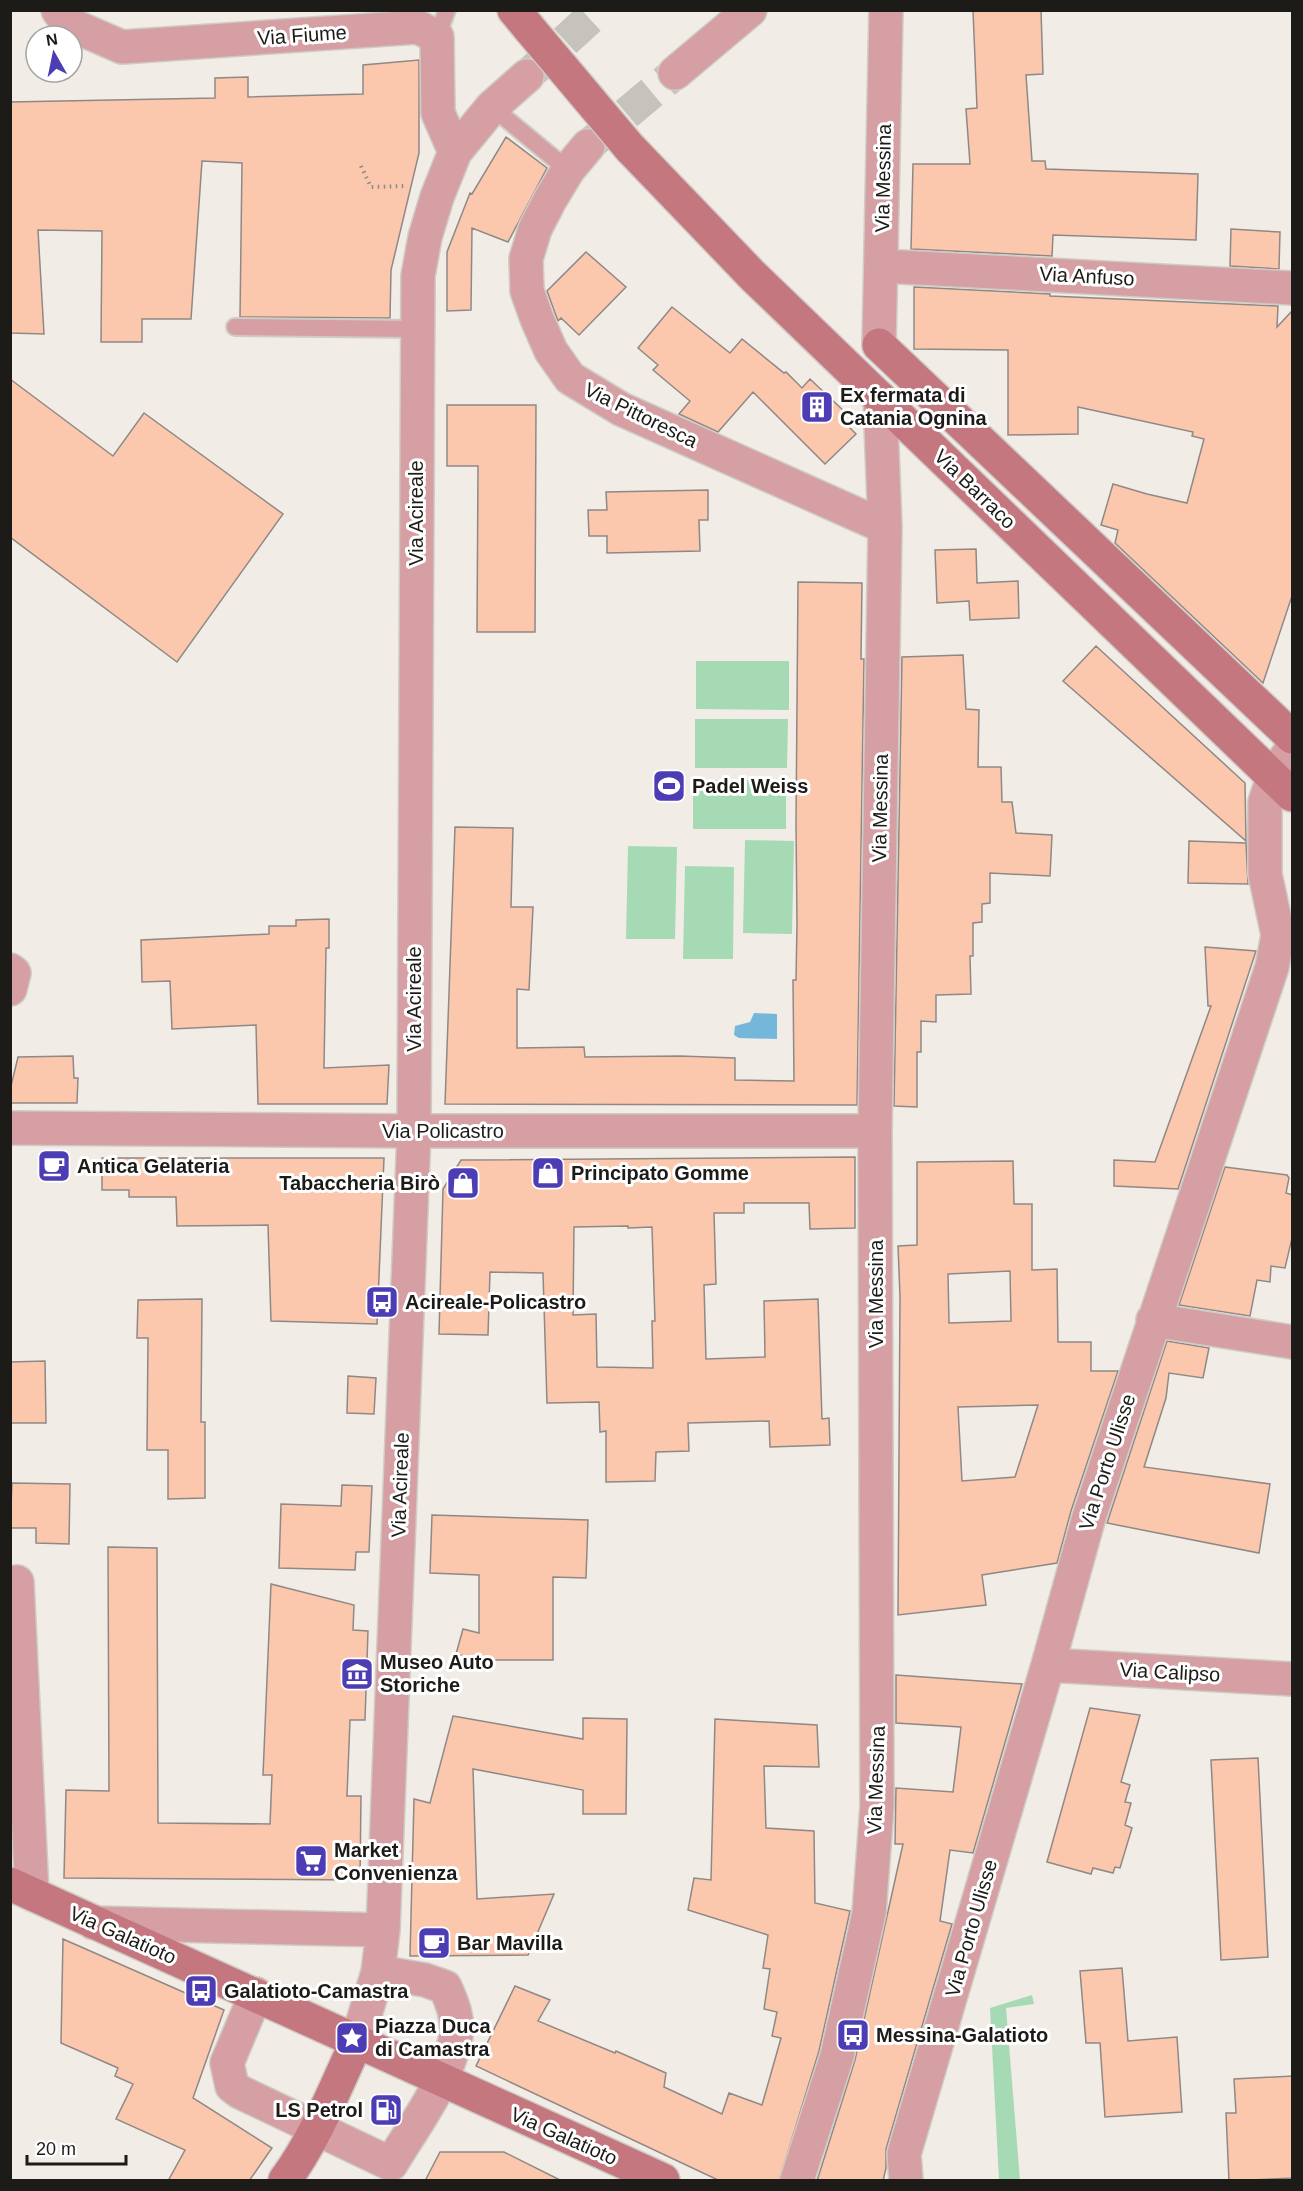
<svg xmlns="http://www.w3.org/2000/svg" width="1303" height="2191" viewBox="0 0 1303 2191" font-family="Helvetica,sans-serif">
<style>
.green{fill:#a6dab4}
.water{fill:#74b7da}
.building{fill:#fbc8ae;stroke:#908885;stroke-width:1.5;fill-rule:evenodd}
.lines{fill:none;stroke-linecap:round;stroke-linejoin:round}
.street-tunnel{stroke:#c6c3bd;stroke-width:33;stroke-dasharray:33 16;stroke-linecap:butt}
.lane-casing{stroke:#cfcbc5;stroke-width:20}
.street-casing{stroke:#cfcbc5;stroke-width:36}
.secondary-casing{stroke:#cfcbc5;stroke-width:36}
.path{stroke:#8d8a85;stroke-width:4;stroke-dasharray:1.5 4.5;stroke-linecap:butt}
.lane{stroke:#d59fa4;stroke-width:16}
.street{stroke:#d59fa4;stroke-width:33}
.secondary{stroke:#c57780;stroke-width:33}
.secondary-bridge-casing{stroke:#cfcbc5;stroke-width:36;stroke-linecap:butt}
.secondary-bridge{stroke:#c57780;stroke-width:33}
.labels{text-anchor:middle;stroke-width:6;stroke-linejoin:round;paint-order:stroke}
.street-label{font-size:20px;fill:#1c1b18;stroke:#fff}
.poi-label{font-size:20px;font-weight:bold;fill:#1c1b18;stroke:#fff;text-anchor:start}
</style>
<rect width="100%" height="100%" fill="#f1ede6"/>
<path class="green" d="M696,661h93v49l-93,-1z
M695,719h93l-1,49h-92z
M693,780h93v49h-93z
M745,840l49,1 -2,93 -49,-1z
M628,846l49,1 -2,92h-49z
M685,866l49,1 -1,92h-50z
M1032,1995l2,9 -28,4 14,172h-21l-9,-172z"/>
<path class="water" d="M754,1013l23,1v25l-38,-1 -5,-3 1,-9 15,-4z"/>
<path class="building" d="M973,10h68l2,64 -17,1 6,86h13l1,8 152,5 -2,66 -143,-5 -1,21 -141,-7 2,-85h57l-4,-55 11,-1z
M419,60v93l-28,117 -1,48 -150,-1 2,-154 -40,-2 -11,158h-49v23h-41l1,-111 -64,-1 6,104 -34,-1v-231l205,-4v-20l33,-1v20l115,-3v-29z
M506,137l41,31 -39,74 -36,-14 -1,82 -24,1v-59l23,-59 2,1z
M1231,229l49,3 -1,37 -49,-3z
M586,252l40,35 -47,48 -18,-17 -3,3 -11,-30z
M914,287l136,7v2l228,10 -1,21 16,-17v283l-30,90 -148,-140 3,-13 -17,-5 12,-41 34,10 40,9 17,-64 -12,-3 1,-4 -115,-25v27l-70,1v-85l-94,-1z
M672,307l58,46 12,-14 42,34 2,-1 16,16 8,-9 35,33 -5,6 16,16 -31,30 -72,-72 -35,40 -39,-18 11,-13 -37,-31 5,-5 -20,-17z
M10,379l103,77 31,-43 139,101 -106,148 -167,-125z
M447,405h89l-1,227h-58l1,-166h-31z
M708,490v30h-9l1,31 -93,2v-17h-18l-1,-26h19l-1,-18z
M976,549l1,34 41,-2 1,37 -49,2 -1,-19 -32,2 -2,-53z
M798,582l64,1 -1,76h3l-7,446 -412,-1 10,-277 58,1 -2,79h22l-4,83 -12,-1v59l67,-1 1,10 95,-1 55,2v22l59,1 -1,-101h3l1,-56 -1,-99z
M1096,646l149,137 1,58 -183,-160z
M963,655l3,54 13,1 -1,57h23l1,35h10l4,31 36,2 -2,41 -60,-3v30l-8,1v18l-9,1v33h-3l1,38 -35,1v27l-15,-1v31h-4v55l-23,-1 8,-449z
M1189,841l57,2 2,41 -60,-1z
M329,919v29h-3l-2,120 65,-3 -2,39h-129l-2,-79 -84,4 -2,-48 -28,1 -1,-42 128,-6v-8h27v-6z
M1205,947l51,4 -78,238 -64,-3v-26l41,2 56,-156h-3z
M73,1056l1,22h4l-1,25h-67v-13l8,-33z
M855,1157v71l-45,1 -1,-26h-65v10h-30l2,71 -12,1 2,74 59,-2 -1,-56 54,-2 4,120 7,-1 1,27 -60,2 -1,-26 -81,2 1,28 -33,1 -1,29 -49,1v-51l-6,1 -1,-30 -52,1 -4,-130 -53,-1 -2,63 -49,-1 4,-145 18,-29zM628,1226v2l24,-1 3,94h-3l1,47 -56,-1 -1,-53 -23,1 1,-88z
M102,1158h282l-7,166 -106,-3 -3,-96 -91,1 -1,-29h-47v-7h-27z
M1013,1161l1,43h18v66l25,-1 1,73h33v29h27l-47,140 -14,52 -75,12 4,30 -88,10 2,-319 -2,-50 19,-1v-83zM1010,1271l1,50 -62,2 -1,-49zM1038,1405l-23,72 -53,4 -4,-74z
M1225,1167l62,8 2,3 -3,15 7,2v39l-8,34 -14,-2 -1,16 -13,-2 -7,36 -71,-11z
M202,1299l-1,123h4v76l-37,1v-49h-21l1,-112h-11l1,-38z
M1167,1341l42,7 -6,30 -34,-5 -3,25 -22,69 126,17 -11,69 -152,-30z
M45,1361l1,62h-36v-61z
M348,1376l28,2 -2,36 -27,-1z
M12,1483l58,1 -1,60 -33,-1v-15h-26z
M342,1485l30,1 -3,66h-13l-1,18 -76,-2 2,-64 60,2z
M432,1515l156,5 -2,58 -33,-1v83h-74l-23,-6 7,-25 16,4v-58l-49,-2z
M108,1547l49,1 1,275 112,1 2,-49h-9l8,-191 83,21 -1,25 15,1 -3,89h-15l-3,76h14l-1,84 -296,-2 2,-88 43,1z
M896,1675l126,9 -49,169 -23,-3 -10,71 12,3 -66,225v19l-3,13h-66l38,-121 48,-216h-8l1,-56 57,4 8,-65 -65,-4z
M1090,1708l50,7 -19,67 9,3 -5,17 6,1 -6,22 7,3 -12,40 -5,-1 -2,6 -20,-5 -2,6 -44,-12z
M453,1716l130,23v-21l44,1 -1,95h-43v-24l-110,-21 4,130 77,-5 -26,61 -118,1 4,-157 16,4z
M715,1719l102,6 2,42 -55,-1 2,62 48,3 1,72 35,8 -31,140 -40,130h-59l-244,-115 39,-80 35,14 -12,21 77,32 1,-2 50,22 -2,14 58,27 7,-21 33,12 19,-67 -9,-2 5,-24 -13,-3 6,-40 -7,-1 5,-33 -80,-25 6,-32 17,2z
M1258,1758l10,199 -47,3 -10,-200z
M63,1939l161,71 -31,88 79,50 -23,33h-81l17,-31 -69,-31 17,-35 -18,-8 3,-8 -57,-25z
M1122,1968l6,73 49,-4 5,75 -77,5 -5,-74h-14l-6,-72z
M1293,2076v102l-64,3 -3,-68h10l-2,-34z
M440,2152h64l58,29h-137z"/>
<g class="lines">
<path class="street-tunnel" d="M529,74l70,-64
M589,145l86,-72"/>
<defs>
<path id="lane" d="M437,37l10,-27
M492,107l76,63
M235,327l181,2"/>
<path id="street" d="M58,10l9,13 55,24 296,-20 19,10 1,76 17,39
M675,73l75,-63
M588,146l-20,24 -18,30 -15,29 -9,30 1,32 10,28 14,32 19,27 51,31 264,118
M881,266l411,22
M879,345l7,-335
M10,970l4,3 -4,16
M10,1128l404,3h461
M1153,1320l139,22
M17,1582l15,312
M1048,1665l244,14
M94,1923l289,7
M256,1994l-29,69 5,23 8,6 151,72c24,-40 56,-81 65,-128 3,-17 -4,-34 -11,-49l-20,-7 -47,-8
M357,2041l21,-69 5,-42 31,-799 4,-855 7,-39 12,-40 18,-45 37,-45 35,-31
M797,2180l40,-124 32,-143 8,-107 -2,-675 10,-604 -5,-129
M906,2180l-2,-26 144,-489 41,-148 183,-550 6,-32 -13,-61v-72l9,-27 18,-26"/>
<path id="secondary" d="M514,10l15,18
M630,148l123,128 539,519
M879,345l413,392
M10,1884l653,296
M285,2180c31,-42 50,-92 72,-139"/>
</defs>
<use href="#lane" class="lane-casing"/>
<use href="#street" class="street-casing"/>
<use href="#secondary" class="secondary-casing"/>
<path class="path" d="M361,166l10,21 36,-1"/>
<use href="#lane" class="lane"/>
<use href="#street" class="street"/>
<use href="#secondary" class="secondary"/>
<defs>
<path id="secondary-bridge" d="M529,28l101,120"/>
</defs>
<use href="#secondary-bridge" class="secondary-bridge-casing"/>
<use href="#secondary-bridge" class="secondary-bridge"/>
</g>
<defs>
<symbol id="building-square" viewBox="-11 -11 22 22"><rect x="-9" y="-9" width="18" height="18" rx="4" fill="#4d3db4" stroke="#fff"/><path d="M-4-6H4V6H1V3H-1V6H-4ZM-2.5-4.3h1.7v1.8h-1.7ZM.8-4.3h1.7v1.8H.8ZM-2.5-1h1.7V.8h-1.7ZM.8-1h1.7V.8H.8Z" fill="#fff"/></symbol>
<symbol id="stadium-square" viewBox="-11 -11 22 22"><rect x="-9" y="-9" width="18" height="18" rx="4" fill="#4d3db4" stroke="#fff"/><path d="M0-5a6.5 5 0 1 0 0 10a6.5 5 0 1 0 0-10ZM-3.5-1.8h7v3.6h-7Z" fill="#fff"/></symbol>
<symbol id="cafe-square" viewBox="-11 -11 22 22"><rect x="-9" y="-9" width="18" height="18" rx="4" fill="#4d3db4" stroke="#fff"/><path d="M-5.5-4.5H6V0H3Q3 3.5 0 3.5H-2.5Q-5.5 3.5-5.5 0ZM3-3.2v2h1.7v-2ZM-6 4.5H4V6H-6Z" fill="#fff"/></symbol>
<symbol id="shop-square" viewBox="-11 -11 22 22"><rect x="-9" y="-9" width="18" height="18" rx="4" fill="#4d3db4" stroke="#fff"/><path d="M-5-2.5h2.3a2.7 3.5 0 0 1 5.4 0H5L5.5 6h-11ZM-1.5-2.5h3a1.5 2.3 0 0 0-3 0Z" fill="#fff"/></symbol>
<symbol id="bus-square" viewBox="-11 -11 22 22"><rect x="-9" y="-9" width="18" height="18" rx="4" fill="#4d3db4" stroke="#fff"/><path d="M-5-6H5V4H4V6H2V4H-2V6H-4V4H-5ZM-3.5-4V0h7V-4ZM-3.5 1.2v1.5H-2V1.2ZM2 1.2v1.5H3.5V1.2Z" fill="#fff"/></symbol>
<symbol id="museum-square" viewBox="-11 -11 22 22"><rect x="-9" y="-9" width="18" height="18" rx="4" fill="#4d3db4" stroke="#fff"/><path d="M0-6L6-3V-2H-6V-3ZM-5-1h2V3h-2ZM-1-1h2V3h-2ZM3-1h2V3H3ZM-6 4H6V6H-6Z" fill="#fff"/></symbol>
<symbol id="supermarket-square" viewBox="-11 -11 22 22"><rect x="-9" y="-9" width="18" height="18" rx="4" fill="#4d3db4" stroke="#fff"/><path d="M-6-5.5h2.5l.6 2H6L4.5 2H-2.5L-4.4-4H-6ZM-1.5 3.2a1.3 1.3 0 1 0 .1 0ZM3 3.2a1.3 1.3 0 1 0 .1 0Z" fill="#fff"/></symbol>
<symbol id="sight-square" viewBox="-11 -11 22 22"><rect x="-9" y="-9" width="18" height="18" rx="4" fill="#4d3db4" stroke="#fff"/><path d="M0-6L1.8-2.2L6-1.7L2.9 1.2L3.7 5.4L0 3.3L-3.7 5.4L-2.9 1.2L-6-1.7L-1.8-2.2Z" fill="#fff"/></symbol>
<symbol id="fuel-square" viewBox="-11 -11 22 22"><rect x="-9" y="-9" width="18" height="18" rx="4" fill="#4d3db4" stroke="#fff"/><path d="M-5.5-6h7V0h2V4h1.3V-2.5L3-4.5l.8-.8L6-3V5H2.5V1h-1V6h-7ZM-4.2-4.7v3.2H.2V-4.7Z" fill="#fff"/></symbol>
</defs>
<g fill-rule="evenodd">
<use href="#building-square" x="798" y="388" width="38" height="38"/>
<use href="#stadium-square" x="650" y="767" width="38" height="38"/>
<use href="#cafe-square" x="35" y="1147" width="38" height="38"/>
<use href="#shop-square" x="529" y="1154" width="38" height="38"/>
<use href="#shop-square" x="444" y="1164" width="38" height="38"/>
<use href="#bus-square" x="363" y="1283" width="38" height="38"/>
<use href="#museum-square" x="338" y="1655" width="38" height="38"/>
<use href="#supermarket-square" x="292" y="1842" width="38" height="38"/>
<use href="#cafe-square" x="415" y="1924" width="38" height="38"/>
<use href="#bus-square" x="182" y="1972" width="38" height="38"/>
<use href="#bus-square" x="834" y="2016" width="38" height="38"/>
<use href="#sight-square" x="333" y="2019" width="38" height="38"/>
<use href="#fuel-square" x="367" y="2091" width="38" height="38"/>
</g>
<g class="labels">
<g class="street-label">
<text transform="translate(302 35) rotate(-4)" y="7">Via Fiume</text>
<text transform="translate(883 178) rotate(-89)" y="7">Via Messina</text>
<text transform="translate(1087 276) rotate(3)" y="7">Via Anfuso</text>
<text transform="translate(641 415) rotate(26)" y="7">Via Pittoresca</text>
<text transform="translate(975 489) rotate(44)" y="7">Via Barraco</text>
<text transform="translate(416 513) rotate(-90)" y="7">Via Acireale</text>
<text transform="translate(880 808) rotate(-89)" y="7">Via Messina</text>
<text transform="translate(414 999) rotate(-90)" y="7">Via Acireale</text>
<text x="443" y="1138">Via Policastro</text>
<text transform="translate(876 1294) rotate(-90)" y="7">Via Messina</text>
<text transform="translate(1107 1462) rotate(-72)" y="7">Via Porto Ulisse</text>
<text transform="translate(400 1485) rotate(-88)" y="7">Via Acireale</text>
<text transform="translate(1170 1672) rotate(3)" y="7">Via Calipso</text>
<text transform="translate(876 1780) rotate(-88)" y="7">Via Messina</text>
<text transform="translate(971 1928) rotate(-74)" y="7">Via Porto Ulisse</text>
<text transform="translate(123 1935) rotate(24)" y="7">Via Galatioto</text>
<text transform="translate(564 2136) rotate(24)" y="7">Via Galatioto</text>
</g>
<g class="poi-label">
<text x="840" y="402">Ex fermata di<tspan x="840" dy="23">Catania Ognina</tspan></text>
<text x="692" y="793">Padel Weiss</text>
<text x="77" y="1173">Antica Gelateria</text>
<text x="571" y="1180">Principato Gomme</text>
<text x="440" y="1190" text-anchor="end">Tabaccheria Birò</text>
<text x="405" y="1309">Acireale-Policastro</text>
<text x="380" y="1669">Museo Auto<tspan x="380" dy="23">Storiche</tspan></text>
<text x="334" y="1857">Market<tspan x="334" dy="23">Convenienza</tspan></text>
<text x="457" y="1950">Bar Mavilla</text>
<text x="224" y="1998">Galatioto-Camastra</text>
<text x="375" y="2033">Piazza Duca<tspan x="375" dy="23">di Camastra</tspan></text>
<text x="876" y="2042">Messina-Galatioto</text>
<text x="363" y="2117" text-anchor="end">LS Petrol</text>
</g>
</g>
<rect width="1303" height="2191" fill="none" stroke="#1c1b18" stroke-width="24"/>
<g transform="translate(54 54) rotate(351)"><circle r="28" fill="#ffffff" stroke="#a4a4a3" stroke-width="1.5"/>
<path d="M0-4.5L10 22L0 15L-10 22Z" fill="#4d3db4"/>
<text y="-9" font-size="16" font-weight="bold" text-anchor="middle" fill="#1c1b18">N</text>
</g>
<path d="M27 2155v9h99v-9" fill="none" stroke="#1c1b18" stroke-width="3"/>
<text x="36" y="2155" font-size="18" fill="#1c1b18" stroke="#ffffff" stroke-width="4.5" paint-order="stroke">20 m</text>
</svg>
